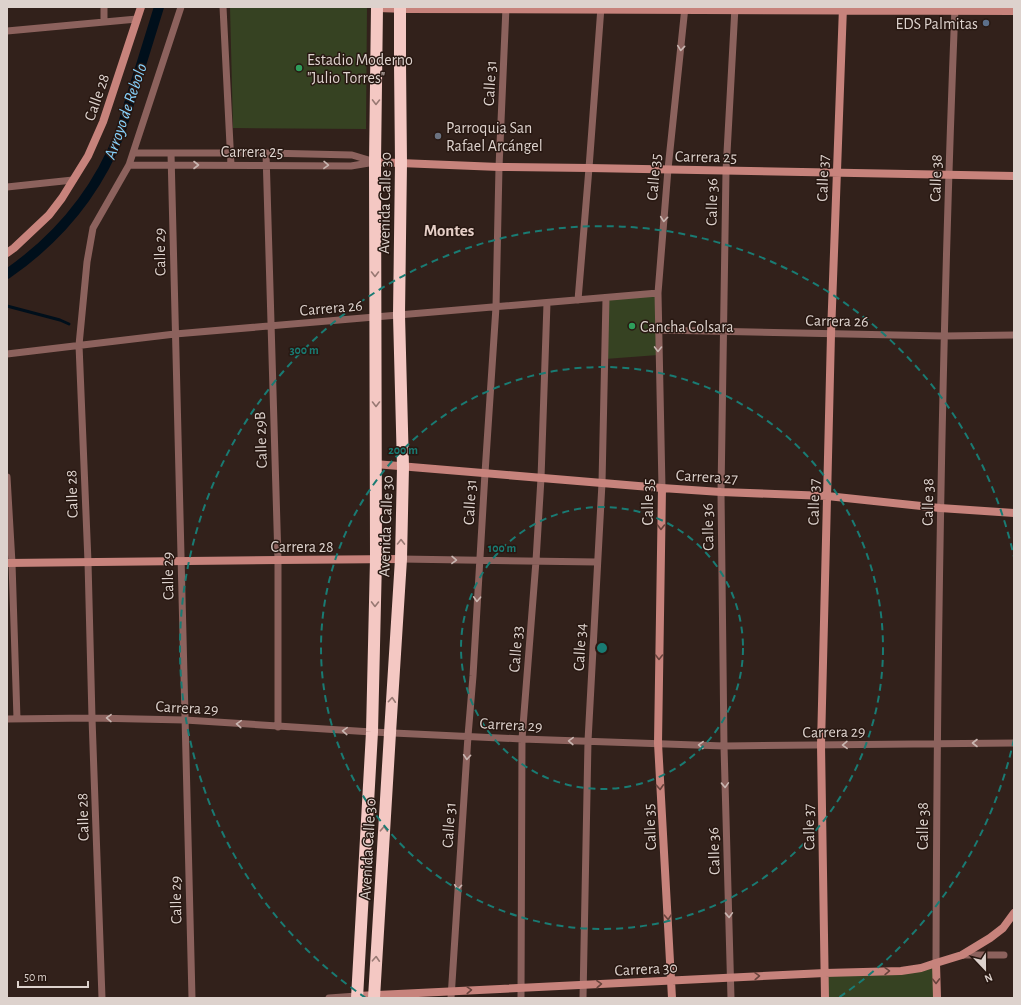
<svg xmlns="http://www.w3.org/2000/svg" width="1021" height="1005" viewBox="0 0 1021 1005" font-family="'Alegreya Sans',sans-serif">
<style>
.green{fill:#364222}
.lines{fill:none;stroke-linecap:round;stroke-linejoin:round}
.stream{stroke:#000f1b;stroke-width:3}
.canal{stroke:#000f1b;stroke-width:10}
.street{stroke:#8c625d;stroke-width:7}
.secondary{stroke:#c7837c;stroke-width:8}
.highway{stroke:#f4c8c3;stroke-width:12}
.oneway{stroke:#c9b6b1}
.oneway2{stroke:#987973}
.oneway3{stroke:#68433c}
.ring{fill:none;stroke:#197b73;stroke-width:2;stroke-dasharray:7 5}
.service-dot{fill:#5c6f8a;stroke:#281812;stroke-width:1.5}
.leisure-dot{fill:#2e9e5b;stroke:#281812;stroke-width:1.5}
.worship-dot{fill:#6b7280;stroke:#281812;stroke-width:1.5}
.labels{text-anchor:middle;stroke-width:3;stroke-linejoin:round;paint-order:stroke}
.poi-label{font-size:16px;fill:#ddd2cd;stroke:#281812;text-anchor:start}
.street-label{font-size:16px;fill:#ddd2cd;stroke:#281812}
.water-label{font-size:17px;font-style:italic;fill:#87d3fe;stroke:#281812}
.neighbourhood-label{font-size:17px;font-weight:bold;fill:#e6cfc7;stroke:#281812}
.centre{fill:#197b73;stroke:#281812;stroke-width:2}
.ring-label{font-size:12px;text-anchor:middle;font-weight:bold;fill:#197b73;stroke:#281812;stroke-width:3;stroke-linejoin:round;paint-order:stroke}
</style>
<rect width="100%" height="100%" fill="#32211b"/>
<path class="green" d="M230,7h137l-1,122 -133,-1z
M658,293v62l-53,4 1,-61z
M936,963l1,35h-112v-25l75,-2z"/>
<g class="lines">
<path class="stream" d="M7,306l53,14 9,4"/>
<path class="canal" d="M7,274c52,-36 90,-82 113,-141l39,-126"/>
<path class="street" d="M104,7v14
M223,7l8,158
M7,31l130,-12
M133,153h133l86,2 20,6
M171,153l21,845
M266,153l12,407v167
M129,165l222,1 24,-4
M7,187l66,-7
M578,300l11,-132 12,-161
M659,330l285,6 70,-1
M7,354l168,-20 483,-41
M7,477l5,86 5,156
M662,488l-4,-195 10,-124 17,-162
M401,559l196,3
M7,719l85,-1 93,2 187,12 150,7 202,7 290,-3
M962,955h42
M936,963c1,-319 6,-637 19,-956
M102,998l-10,-280 -4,-156 -9,-217 8,-83 6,-34 36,-63 52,-158
M329,998l28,-2
M451,998l17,-262 5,-60 12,-203 11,-166 3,-140 7,-160
M521,998l1,-259 14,-178 5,-83 6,-175
M583,998l5,-257 14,-258 4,-185
M731,998l-7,-252 -3,-254 5,-321 9,-164"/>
<path class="secondary" d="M377,8l31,1 606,2
M375,162l124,5 90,1 425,8
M7,253l7,-5 35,-33 13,-17 26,-42 15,-34 38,-115
M375,464l287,24 59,4 106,4 113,12 74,5
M662,488l-4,255 14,255
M7,563l271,-3 123,-1
M936,963l1,35
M357,996l468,-23 76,-2 20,-3 15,-5 26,-8 28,-17 13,-10 11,-15
M825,998l-4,-253 10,-411 12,-327"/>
<path class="highway" d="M357,998l15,-266 4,-173 -1,-397 2,-155
M374,998l16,-265 11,-174 2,-92 -4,-152 2,-152 -1,-99v-57"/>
</g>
<defs><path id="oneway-chevron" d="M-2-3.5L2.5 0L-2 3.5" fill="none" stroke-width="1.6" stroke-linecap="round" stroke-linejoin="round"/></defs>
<g class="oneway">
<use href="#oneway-chevron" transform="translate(681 48) rotate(96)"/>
<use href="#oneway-chevron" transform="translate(196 165)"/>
<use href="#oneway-chevron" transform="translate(326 165) rotate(1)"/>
<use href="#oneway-chevron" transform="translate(664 219) rotate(95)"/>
<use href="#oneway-chevron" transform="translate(658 349) rotate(91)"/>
<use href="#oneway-chevron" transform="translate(454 560) rotate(1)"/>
<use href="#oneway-chevron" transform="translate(477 599) rotate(93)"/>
<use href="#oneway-chevron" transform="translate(109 718) rotate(-179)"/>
<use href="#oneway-chevron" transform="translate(239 724) rotate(-176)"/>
<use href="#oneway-chevron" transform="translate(345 731) rotate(-177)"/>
<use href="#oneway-chevron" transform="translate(571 741) rotate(-178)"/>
<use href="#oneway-chevron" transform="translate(975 743) rotate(180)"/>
<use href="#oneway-chevron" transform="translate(701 745) rotate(-178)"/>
<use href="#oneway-chevron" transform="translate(845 745) rotate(179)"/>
<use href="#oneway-chevron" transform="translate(467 757) rotate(94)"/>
<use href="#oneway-chevron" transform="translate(725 785) rotate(88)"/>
<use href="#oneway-chevron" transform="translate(458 887) rotate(94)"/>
<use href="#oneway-chevron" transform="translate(729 915) rotate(88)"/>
</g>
<g class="oneway2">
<use href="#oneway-chevron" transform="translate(376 102) rotate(91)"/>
<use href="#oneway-chevron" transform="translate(375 274) rotate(90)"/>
<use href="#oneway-chevron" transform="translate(376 404) rotate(90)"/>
<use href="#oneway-chevron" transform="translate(401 542) rotate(-89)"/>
<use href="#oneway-chevron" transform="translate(375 604) rotate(91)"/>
<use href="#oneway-chevron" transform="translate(392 700) rotate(-86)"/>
<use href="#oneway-chevron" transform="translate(384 829) rotate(-87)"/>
<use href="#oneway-chevron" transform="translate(376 959) rotate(-87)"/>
</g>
<g class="oneway3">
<use href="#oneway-chevron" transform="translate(661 527) rotate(91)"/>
<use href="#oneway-chevron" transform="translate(659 657) rotate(91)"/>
<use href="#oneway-chevron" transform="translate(660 787) rotate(87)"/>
<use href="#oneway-chevron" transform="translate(668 917) rotate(87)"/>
<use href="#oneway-chevron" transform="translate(887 971) rotate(-1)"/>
<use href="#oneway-chevron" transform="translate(757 976) rotate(-3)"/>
<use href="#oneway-chevron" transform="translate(936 981) rotate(89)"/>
<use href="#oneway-chevron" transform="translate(599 984) rotate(-3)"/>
<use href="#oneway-chevron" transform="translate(469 990) rotate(-3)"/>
</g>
<g class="ring">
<circle cx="602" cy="648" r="141"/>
<circle cx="602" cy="648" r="281"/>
<path d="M1014 739A422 422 0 0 1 838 998M366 998A422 422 0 1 1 1014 557"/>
</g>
<circle class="service-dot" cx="986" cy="23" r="4"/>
<g class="leisure-dot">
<circle cx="299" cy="68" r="4"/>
<circle cx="632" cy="326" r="4"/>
</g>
<circle class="worship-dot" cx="438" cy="136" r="4"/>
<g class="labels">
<g class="poi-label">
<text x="978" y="29" text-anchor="end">EDS Palmitas</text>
<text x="307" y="65">Estadio Moderno<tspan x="307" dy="18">"Julio Torres"</tspan></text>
<text x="446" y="133">Parroquia San<tspan x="446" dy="18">Rafael Arcángel</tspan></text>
<text x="640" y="332">Cancha Colsara</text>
</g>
<g class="street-label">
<text transform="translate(489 83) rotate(-87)" y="6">Calle 31</text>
<text transform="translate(96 97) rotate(-71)" y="6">Calle 28</text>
<text x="252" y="157">Carrera 25</text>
<text transform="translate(706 156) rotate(1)" y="6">Carrera 25</text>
<text transform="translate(653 177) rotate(-85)" y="6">Calle 35</text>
<text transform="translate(822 178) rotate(-88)" y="6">Calle 37</text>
<text transform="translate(935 178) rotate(-88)" y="6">Calle 38</text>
<text transform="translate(711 202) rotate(-89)" y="6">Calle 36</text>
<text transform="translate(384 203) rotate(-89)" y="6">Avenida Calle 30</text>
<text transform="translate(159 252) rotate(-91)" y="6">Calle 29</text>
<text transform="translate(331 307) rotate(-5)" y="6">Carrera 26</text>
<text transform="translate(837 320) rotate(1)" y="6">Carrera 26</text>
<text transform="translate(260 440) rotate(-92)" y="6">Calle 29B</text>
<text transform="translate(707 476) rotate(3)" y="6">Carrera 27</text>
<text transform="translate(71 494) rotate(-92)" y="6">Calle 28</text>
<text transform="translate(469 502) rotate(-87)" y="6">Calle 31</text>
<text transform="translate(647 502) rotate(-90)" y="6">Calle 35</text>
<text transform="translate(813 502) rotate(-89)" y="6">Calle 37</text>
<text transform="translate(927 502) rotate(-89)" y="6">Calle 38</text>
<text transform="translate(385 526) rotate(-88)" y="6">Avenida Calle 30</text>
<text transform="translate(707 527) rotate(-91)" y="6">Calle 36</text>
<text x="302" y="552">Carrera 28</text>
<text transform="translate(167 576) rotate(-91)" y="6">Calle 29</text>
<text transform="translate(579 647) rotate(-87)" y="6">Calle 34</text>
<text transform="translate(515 649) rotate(-86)" y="6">Calle 33</text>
<text transform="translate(187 707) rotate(3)" y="6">Carrera 29</text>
<text transform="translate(511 724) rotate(3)" y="6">Carrera 29</text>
<text transform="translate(834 731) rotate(-1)" y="6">Carrera 29</text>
<text transform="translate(82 817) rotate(-92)" y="6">Calle 28</text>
<text transform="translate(448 825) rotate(-86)" y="6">Calle 31</text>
<text transform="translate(922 826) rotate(-90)" y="6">Calle 38</text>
<text transform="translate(649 827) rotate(-93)" y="6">Calle 35</text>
<text transform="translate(808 827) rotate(-91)" y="6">Calle 37</text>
<text transform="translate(367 849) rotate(-87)" y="6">Avenida Calle 30</text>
<text transform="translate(713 851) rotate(-92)" y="6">Calle 36</text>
<text transform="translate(175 900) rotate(-91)" y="6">Calle 29</text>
<text transform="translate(646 968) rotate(-3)" y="6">Carrera 30</text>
</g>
<g class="water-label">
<text transform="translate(125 111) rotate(-71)" y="6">Arroyo de Rebolo</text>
</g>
<g class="neighbourhood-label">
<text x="449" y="236">Montes</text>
</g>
</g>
<circle cx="602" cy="648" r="6" class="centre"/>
<g class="ring-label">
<text x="304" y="354">300 m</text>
<text x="403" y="454">200 m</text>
<text x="502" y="552">100 m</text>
</g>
<rect width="1021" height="1005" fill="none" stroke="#ddd2cd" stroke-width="16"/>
<g transform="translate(985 969) rotate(158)" stroke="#281812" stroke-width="3" paint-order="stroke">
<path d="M0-3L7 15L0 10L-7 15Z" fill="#ddd2cd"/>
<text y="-6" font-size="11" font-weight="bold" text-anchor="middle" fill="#ddd2cd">N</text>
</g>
<path d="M18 981v6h70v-6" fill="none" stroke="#ddd2cd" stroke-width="2"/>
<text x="24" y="981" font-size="12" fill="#ddd2cd" stroke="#281812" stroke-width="3" paint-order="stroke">50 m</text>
</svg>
